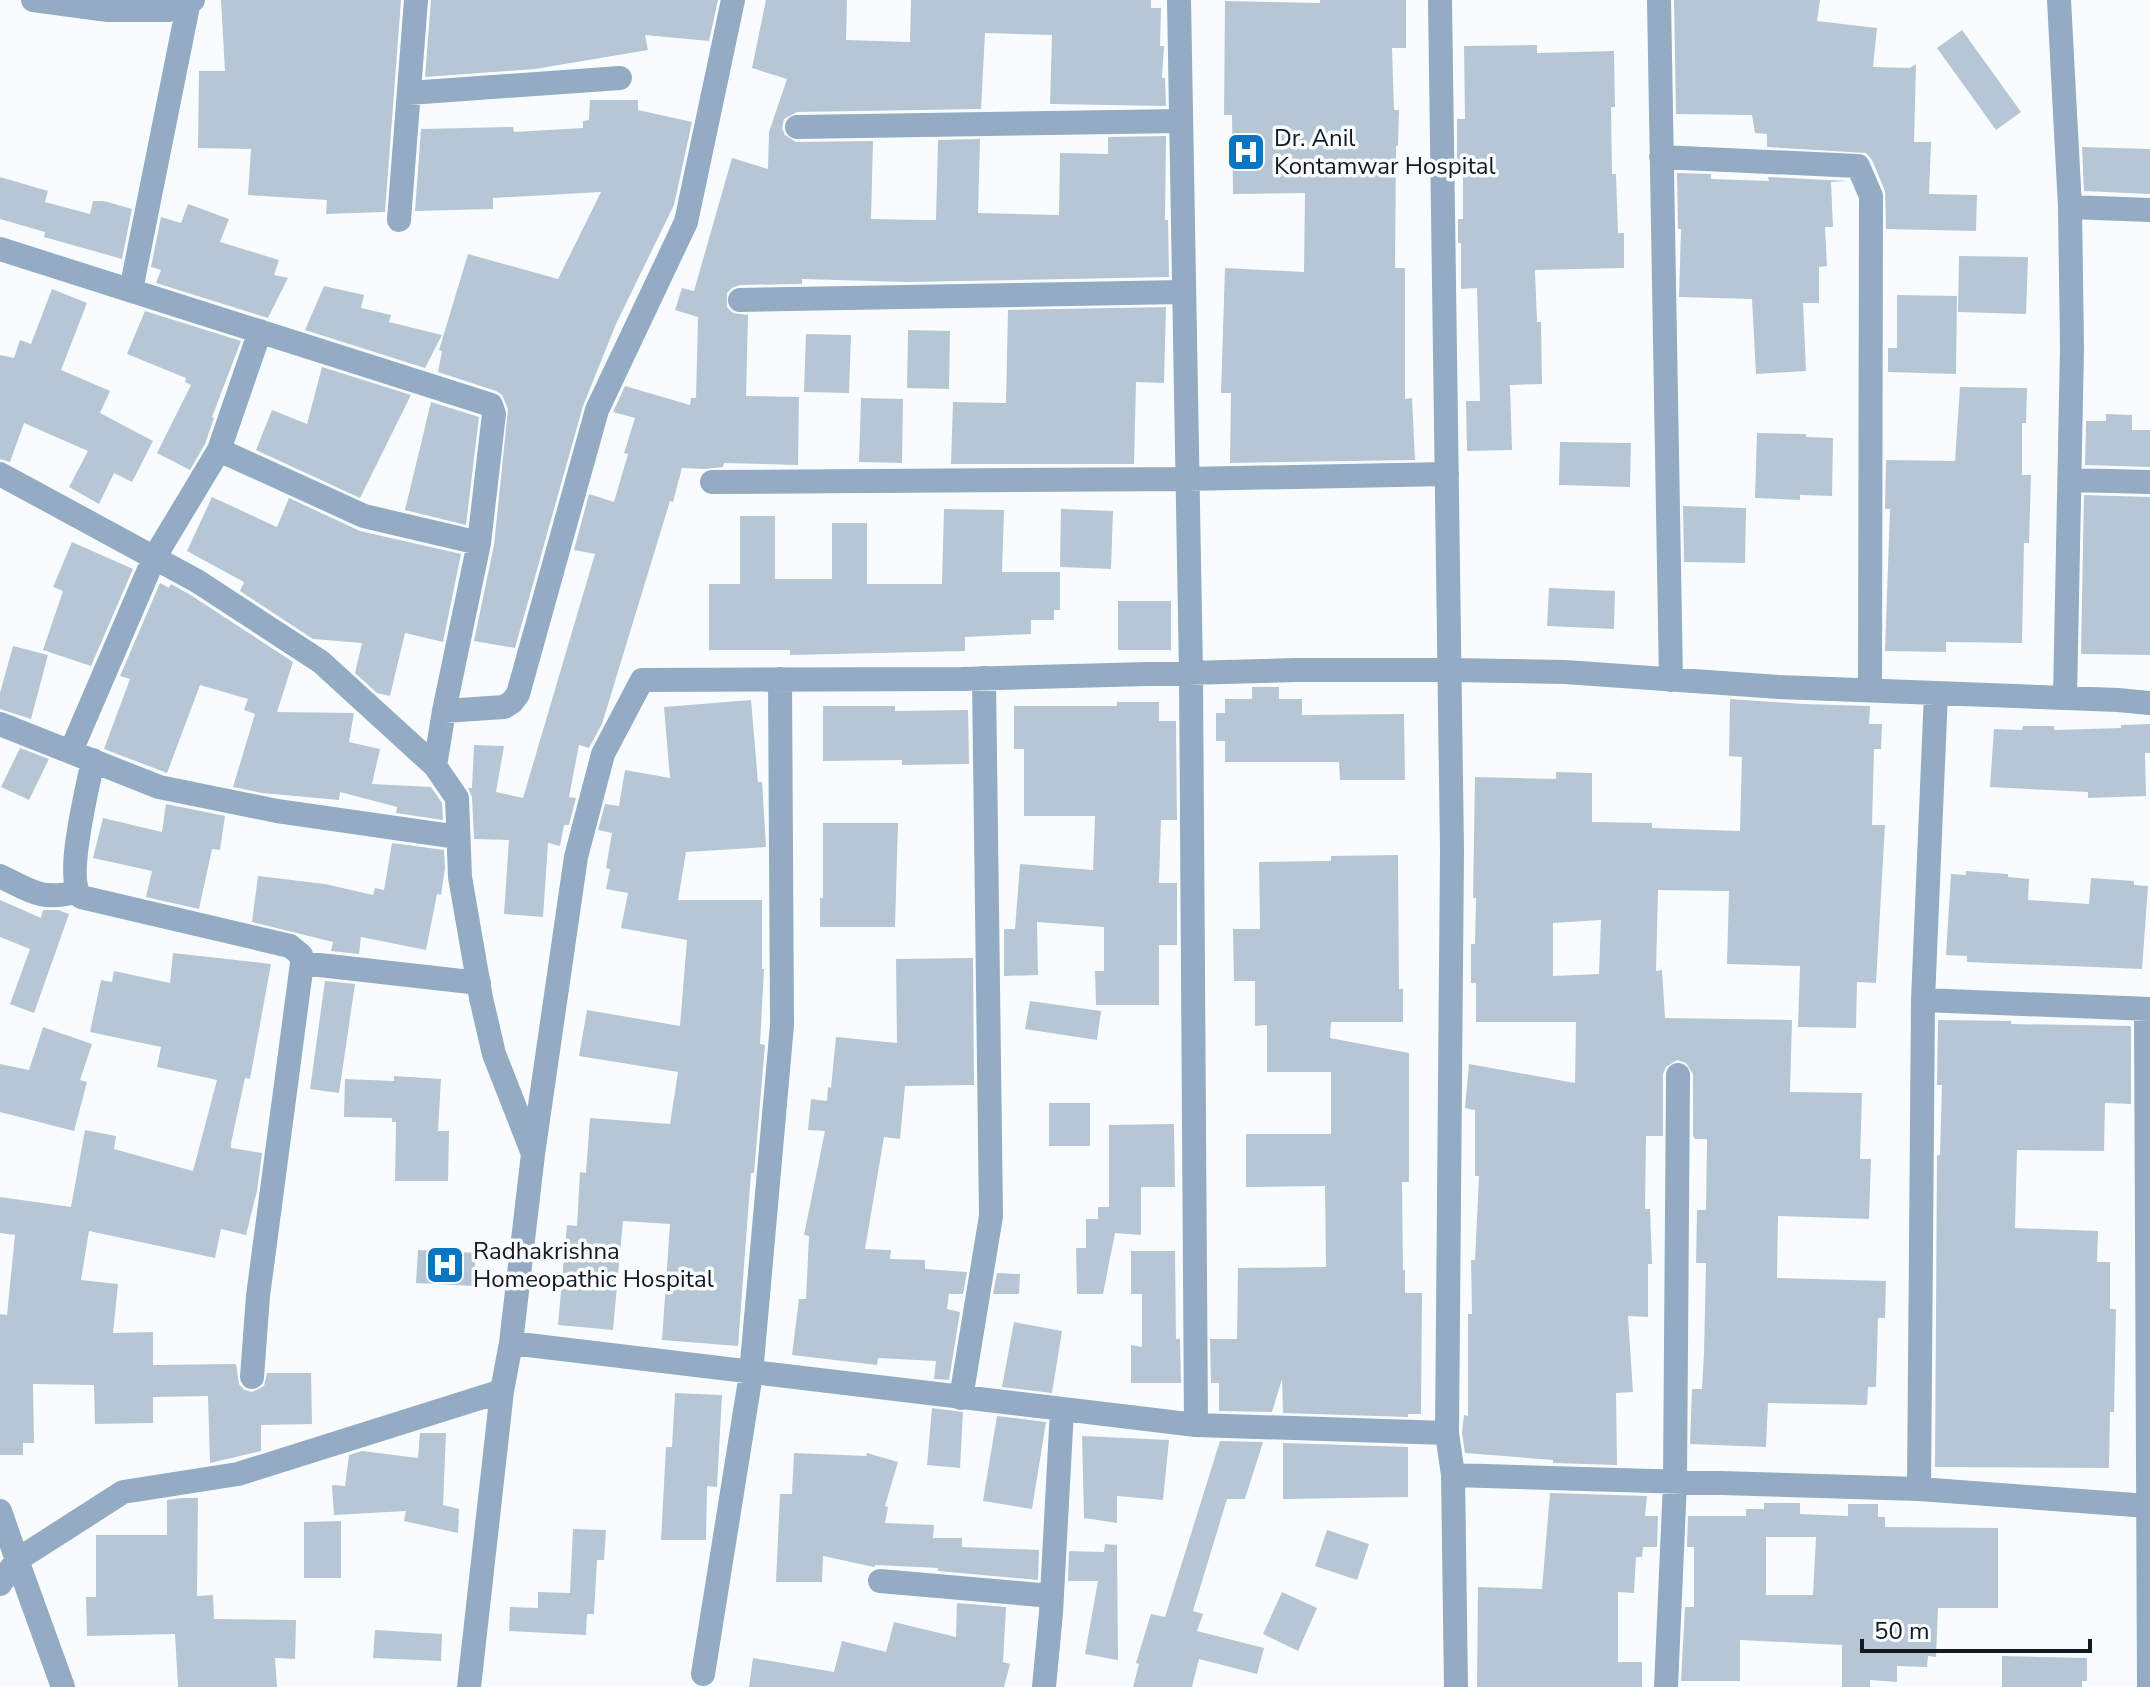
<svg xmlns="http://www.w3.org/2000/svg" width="2150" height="1687" viewBox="0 0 2150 1687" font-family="'Nunito Sans',sans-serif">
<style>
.building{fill:#b7c6d4;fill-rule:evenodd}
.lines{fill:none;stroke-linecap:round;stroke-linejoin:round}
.minor{stroke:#93abc3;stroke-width:24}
.labels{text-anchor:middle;stroke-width:7;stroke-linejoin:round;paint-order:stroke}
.poi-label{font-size:24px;fill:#14191e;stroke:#f9fcff;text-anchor:start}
</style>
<rect width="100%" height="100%" fill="#f9fcff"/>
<path class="building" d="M221,0h180l-16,212 -59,2 1,-14 -79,-5 3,-46 -53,-1 1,-77h26z
M431,0h287l-9,41 -64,-6 3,15 -113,19 -110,8z
M766,0h81l-1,40 64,2 1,-42h240v8h10l-1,38h4l-2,32h3l1,28 -116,-2 2,-69 -67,-2 -4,76 -184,3 -13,7 -2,9 3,7 11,7 77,-1 -2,78 54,1h11l2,-80 42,-1 -2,74 81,2 1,-62 48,1v-17l58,-1 -1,84h3l1,57 -262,5 -105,-3v5l-62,1 -8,3 -5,5v14l6,6 15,2 -2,81 53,1 -1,68 -74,-2 -1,4 -19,2 -22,-1 -9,34 -3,-1 -68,223 -13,24 -10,-3 -10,52 7,1 -7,27h-5l-4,21 -12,-3 -5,74 -39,-3 5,-74 -35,-1 -2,-42 -4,-9h4l2,-43 30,1 -8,46 27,6 72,-244 -21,-4 15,-56 25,8 14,-48 -4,-1 11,-35 -22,-6 12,-26 65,19 1,-7h5l2,-81 -23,-7 7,-22 12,3 38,-133 36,11 1,-37 18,-53 -35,-11z
M1320,0h86v48h-14l2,62h5l-1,36h-2l-1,122h10v131l7,-1 3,62 -185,3 1,-70h-10l4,-125 79,4 1,-79 -72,1 -1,-79h-8l1,-114 95,2z
M1674,0h146l-3,21 60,7 -4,39 37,1 6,-4 -2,78h17l-2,52 48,1 -1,36 -90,-2 -1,-38 -13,-31 -6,-7 -99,-6v-13l-12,-1 -3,-18 -76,-1z
M1962,30l59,82 -25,18 -59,-82z
M1537,45v8l77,-2 1,56h-4l1,67h4l2,59h6v35l-89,2 2,52h4l1,62 -32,1 2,65 -45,1 -1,-50h14l-3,-113 -16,1v-46h-3v-24h5v-47l-6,1v-54h8l-1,-73z
M590,100h48v10l54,12 -18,83 -58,119 -33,82 -68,242 -41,-7 20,-96 14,-136 -6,-14 -6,-4 -58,-19 4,-21 -3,-1 29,-96 90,25 43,-87 -108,6v11l-78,2 6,-82 92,-2 1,5 69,-4v-7l6,-1z
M2082,147l68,2v45l-66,-3z
M1677,173l34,1v5l58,2 -1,-4 80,4 -17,1 2,45h-8l2,39 -8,1v36h-16l3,68 -50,3 -4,-75 -73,-2 2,-68h-3z
M0,177l48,14 -3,11 45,12 3,-13h11l28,8 -10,50 -78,-22 1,-5 -45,-13z
M188,204l41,15 -9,23 59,18 -5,15 14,3 -20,40 -112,-35 5,-13 -10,-3 10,-50 20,6z
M1959,256l69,1 -2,57 -68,-2z
M324,286l40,9 -3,13 30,7 -2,7 53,13 -17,33 -120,-38z
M52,289l35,14 -26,67 49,21 -10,22 53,28 -21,41 -18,-9 -15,31 -30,-17 19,-36 -64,-28 -14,39 -10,-3v-104l14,3 6,-18 11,4z
M1897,295l60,1 -1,78 -68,-2v-24h9z
M1166,307l-2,76 -28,-1 -2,82h-183l2,-62 53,1 2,-93z
M145,311l96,30 -29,76 2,1 -9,26 -15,26 -33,-17 34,-68 -6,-3 1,-4 -59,-24z
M908,330l42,1 -1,58 -42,-1z
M806,334l45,1 -2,58 -45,-1z
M322,367l89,28 -51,103 -104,-48 16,-40 35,14z
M1960,387l67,1 -1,35h-4v52h9l-2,68h-5l-2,100 -76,-1v10l-61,-1 5,-142h-5l1,-49 69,1z
M861,398l42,1 -1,64 -43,-1z
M431,402l48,15 -13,108 -61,-15z
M2106,414l26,1v15h18v37l-65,-2 1,-44h20z
M1757,433l49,1v3l27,1 -1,58 -32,-1v5l-45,-2z
M1560,442l71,1 -1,44 -71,-2z
M2084,495l66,2v158l-69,-1z
M212,497l65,30 12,-29 71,33 101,23 -18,88 -38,-9 -15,63 -13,-3 -22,-20 7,-30 -49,-4 -73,-48 4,-9 -57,-31z
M1683,506l63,2 -1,55 -61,-1z
M944,509l60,1 -2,62h58v38h-6v10h-23v14l-66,3v14l-175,4v-5h-81v-66h31v-68h35v63h57v-56h35v61h75z
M1061,509l52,2 -2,58 -51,-2z
M72,542l61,27 -42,97 -48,-16 20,-59 -10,-4z
M160,583l9,5 2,-4 18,10 104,68 -16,50 77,1 -5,29 31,7 -8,35 59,3 11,16 1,17 -47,-7 1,-6 -57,-15 -1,8 -77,-7 -29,-6 22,-73 -11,-4 4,-11 -48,-14 -33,88 -63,-24 26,-70 -10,-3z
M1549,588l66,3 -1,38 -67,-3z
M1118,601h53v49h-53z
M13,646l35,9 -17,64 -31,-10v-16z
M1252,687h27v12h23v16l102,-1 1,66h-65l-1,-18h-114v-21h-9v-28h9v-14h27z
M1730,699l73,5 67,2 -1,18h13l-1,25h-7l-2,76h13l-9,158 -19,-1 -1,46 -58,-1 2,-61 -73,-2 2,-73 -71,-1 -2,81 6,-1 3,48 127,2 -2,72 72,1 -2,66h11l-2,60 -91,-3 -1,62 109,3 -1,37h-7l-2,69h-8l-1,18 -99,-2 -2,44 -76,-3 2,-55h10l2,-36 2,-90h-10l1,-53h9l1,-71h-12l-2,-3v-62l-7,-11 -9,-3 -11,7 -3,7v62h-17l-1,73h5l2,55h-4v53l-20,-1 5,76 -17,1 1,72 -64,-2v-3l-88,-7 -3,-20 2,-18 4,1v-102h4l-1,-54h4l4,-84h-4v-66l-10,-2 4,-44 106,19 1,-61h-100v-39h-5v-39h4l1,-46h-3l2,-121 81,2v-7l36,1v49l60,1v5l88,3 2,-74 -13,-1zM1601,920l-2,54 -46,2v-53z
M751,700l7,82h4l4,65 -80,5 -8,48h84v69h2l-4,75 5,1 -11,128h-3l-13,173 -76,-6 8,-116 -47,-3 -10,109 -55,-5 9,-100 10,1 3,-54 6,1 4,-55 80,6 8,-52 -99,-16 8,-46 93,16 7,-86 -66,-12 7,-35 -22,-4 4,-20 -4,-1 6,-35 -14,-3 7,-26 14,2 6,-36 45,8 -6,-71z
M1117,702h42v19h17l1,99h-16l-2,63h18v62h-18v60h-63l-1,-34h9v-44l-67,-5 1,53 -34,1v-47h11l5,-65 73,6 2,-54h-71v-67h-10v-43h103z
M823,706h72v5l73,-1 1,54 -67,1v-5l-79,1z
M2150,724v29h-5l1,43 -58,2v-6l-98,-5 4,-58 28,1 1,-4h31v4l67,-2v-3z
M20,748l29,11 -20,41 -28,-13z
M166,804l59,12 -5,34 -8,-1 -13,60 -53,-12 6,-26 -59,-13 10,-40 59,14z
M823,823h75l-3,104h-75v-29h3z
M392,843l52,7 1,18 -4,27 -4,-1 -11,56 -65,-13 -2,17 -28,-3 2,-9 -81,-20 6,-46 67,8 48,11 2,-7 9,2z
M1398,855l1,134h4v33h-72l-1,16 79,15v129h-7l1,88h2v23h17l-1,121h-13v3l-125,-4 -1,-34 -10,33 -53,-1v-28h-8l-1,-44h27l1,-71 88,-1 -1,-81 -79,1v-53h85v-62h-64v-47l-12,1v-45h-21l-1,-52h27l-1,-67 72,-1v-5z
M1966,871l42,3v3l21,2 -1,21 61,4 2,-26 43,3v4l14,1 -6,83 -175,-7v-6l-21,-1 5,-81 15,1z
M0,900l41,18 2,-8h15l11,4 -35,99 -24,-9 20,-55 -30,-12z
M173,953l98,11 -21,115 -5,-1 -14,65v5l31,5 -5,38 -11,44 -25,-6 -6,29 -126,-27 -8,49 37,4 -5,49 40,-1v33l83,-1 3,20 5,6 8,2 12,-6 3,-13h44l1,51 -51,1v26l-51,12 -2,-67 -55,1v26l-58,1 -1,-39 -61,-1 1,59h-11v12h-23v-141l7,1 8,-80 -15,-2v-36l71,10 14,-77 31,6 -2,13 79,22 24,-91 -60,-13 4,-20 -71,-15 11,-52 11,2 2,-11 56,12z
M973,958l1,127 -69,1 -5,53 -16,-2 -19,112 26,1 -1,9 35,1v9l42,3 -4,22h-14l-2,15 13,3 -11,68 -15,-1 2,-18 -58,-3 -1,7 -85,-10 7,-56h7l3,-63 -5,-1 21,-104 -17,-1 3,-31 16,2 1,-14 3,1 5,-51 61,6 -1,-84z
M325,981l30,3 -16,109 -29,-4z
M1030,1001l71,10 -4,29 -72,-11z
M1938,1020l73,1v3l120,2v78l-26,-1 -1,48 -87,-1 -2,78 83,3 -1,31h13v47h6l-2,103h-4l-1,56 -174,-1 2,-312h3l2,-70h-5z
M43,1027l49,17 -12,36 7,2 -13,49 -74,-19v-48l29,6z
M394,1076l47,3 -3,52h11l-1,50h-53l1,-59h-4v-4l-48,-1 1,-38 49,2z
M1049,1103h41v43h-41z
M1174,1124l1,63h-34v48l-26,-2 -12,61h-26l-1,-46h10v-29h12v-12h11v-82z
M418,1250l58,3 -2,33 -58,-3z
M1131,1251h44l1,88h4l1,44h-50v-38l11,2v-53h-11z
M997,1273l23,1 -1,20h-26z
M1014,1322l48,9 -10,62 -50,-6z
M675,1393l47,2 -5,92 -10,-1 -1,54h-45l5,-93h6z
M932,1408l31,4 -3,56 -33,-3z
M997,1416l49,6 -14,87 -49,-8z
M420,1433h26l-3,72 16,4 -1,24 -54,-12 2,-10 -72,4 -2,-30 13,1 4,-31 13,-4 56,7z
M1082,1436l87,4 -6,60 -46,-4v27l-33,-5z
M1220,1441l43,1 -18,57h-18l-34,112 10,3 -6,17 67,17 -7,26 -58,-15 -7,28h-59l6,-23 -3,-1 15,-49 14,3z
M1283,1443l125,4v50l-125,2z
M794,1453l72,3 1,-3 31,9 -13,44 3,1 -3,16 49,2 -1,13h29v9l77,3 -1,30 -100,-9v-3l-62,-3 -2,2 -51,-11 -1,26h-46l4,-88h12z
M1550,1493l97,3 -2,20h13l-1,31h-14l-1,10h-6l-2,36 -16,-1v70h24v25h-165l1,-100 64,2z
M182,1498h16l-1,98 16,-1 1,24 82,1 -1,39 -20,-1 2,29h-99l-3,-53 -88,2 -1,-39h10v-62h71v-35z
M1764,1503h36v11l48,2v-12h30v13h7v10l113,1v80h-60l-2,49 -8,-1 -1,11 -30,-1v16l-27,-2v7h-28v-42l-102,-5v41h-59l4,-74h9v-60h-7l1,-31h58v-7h18zM1766,1537h50l-3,58h-47z
M341,1521v57h-37v-56z
M573,1529l33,1 -2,30h-7l-3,54h-7l-1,21 -77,-4 1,-24 28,1v-16l32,1z
M1327,1530l42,14 -12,36 -42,-14z
M1105,1544l12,1 1,115 -33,-6 13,-73h-30l1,-30 35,1z
M1282,1592l35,16 -19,43 -35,-17z
M957,1603l49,4 -3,55 7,2 -6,23h-255l4,-29 81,14 8,-31 44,11 8,-30 62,15z
M375,1630l67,4 -1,27 -68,-3z
M2002,1656l85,2v23h-5v6h-80z"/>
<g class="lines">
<path class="minor" d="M33,0l75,10h60l25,-10
M1179,0l12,673 5,752
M1440,0l12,850 -5,583 6,42 3,212
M1659,0l12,680
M2059,0l11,207 2,140 -7,351
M409,93l211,-15
M797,127l384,-6
M1661,157l197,9 13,30 -1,494
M2070,207l80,3
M399,220l17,-220
M0,249l491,156 3,9 -15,129 -35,168 -9,55
M131,290l58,-289
M740,300l444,-8
M219,450l145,66 115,27
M0,474l197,107 124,81 114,104 22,32 3,79 21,121 13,56 38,97
M2070,480l80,2
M712,482l475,-3 260,-5
M444,711l60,-4 8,-5 6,-8 79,-284 89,-188 47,-222
M0,724l159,63 118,24 181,26
M71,751l83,-193 65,-108 41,-119
M93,760c-5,27 -29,118 -12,137l209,49 11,9 1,8 -44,333 -6,81
M0,876c31,15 41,25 76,16
M302,963l177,20
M1923,1000l227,9
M2146,1009l3,678
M511,1343l22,-189 43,-297 27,-103 39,-74 320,-1 334,-9h154l115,2 214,15 339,13 32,3
M961,1398l30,-182 -7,-538
M1453,1475l466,14 229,17
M1919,1489l4,-489 13,-307
M0,1511l17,49 106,-68 115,-18 264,-83 9,-48 685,82 251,8
M17,1560l46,127
M880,1581l172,15
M0,1584l17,-24
M703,1674l48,-300 31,-349 -2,-346
M469,1687l33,-296
M1044,1687l7,-74 11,-203
M1666,1687l9,-205 3,-407"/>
</g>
<defs>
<symbol id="hospital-square" viewBox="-11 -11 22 22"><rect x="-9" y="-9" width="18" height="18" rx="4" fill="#0a76c1" stroke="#f9fcff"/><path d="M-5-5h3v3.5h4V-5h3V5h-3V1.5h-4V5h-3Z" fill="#fff"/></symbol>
</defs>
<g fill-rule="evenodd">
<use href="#hospital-square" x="1224" y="130" width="44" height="44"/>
<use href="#hospital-square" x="423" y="1243" width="44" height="44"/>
</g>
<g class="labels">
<g class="poi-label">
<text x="1274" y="146">Dr. Anil<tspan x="1274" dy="28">Kontamwar Hospital</tspan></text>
<text x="473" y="1259">Radhakrishna<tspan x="473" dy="28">Homeopathic Hospital</tspan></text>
</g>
</g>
<path d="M1862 1639v12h228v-12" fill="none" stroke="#14191e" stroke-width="4"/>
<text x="1874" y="1639" font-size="24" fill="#14191e" stroke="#f9fcff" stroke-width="6" paint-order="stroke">50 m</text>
</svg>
